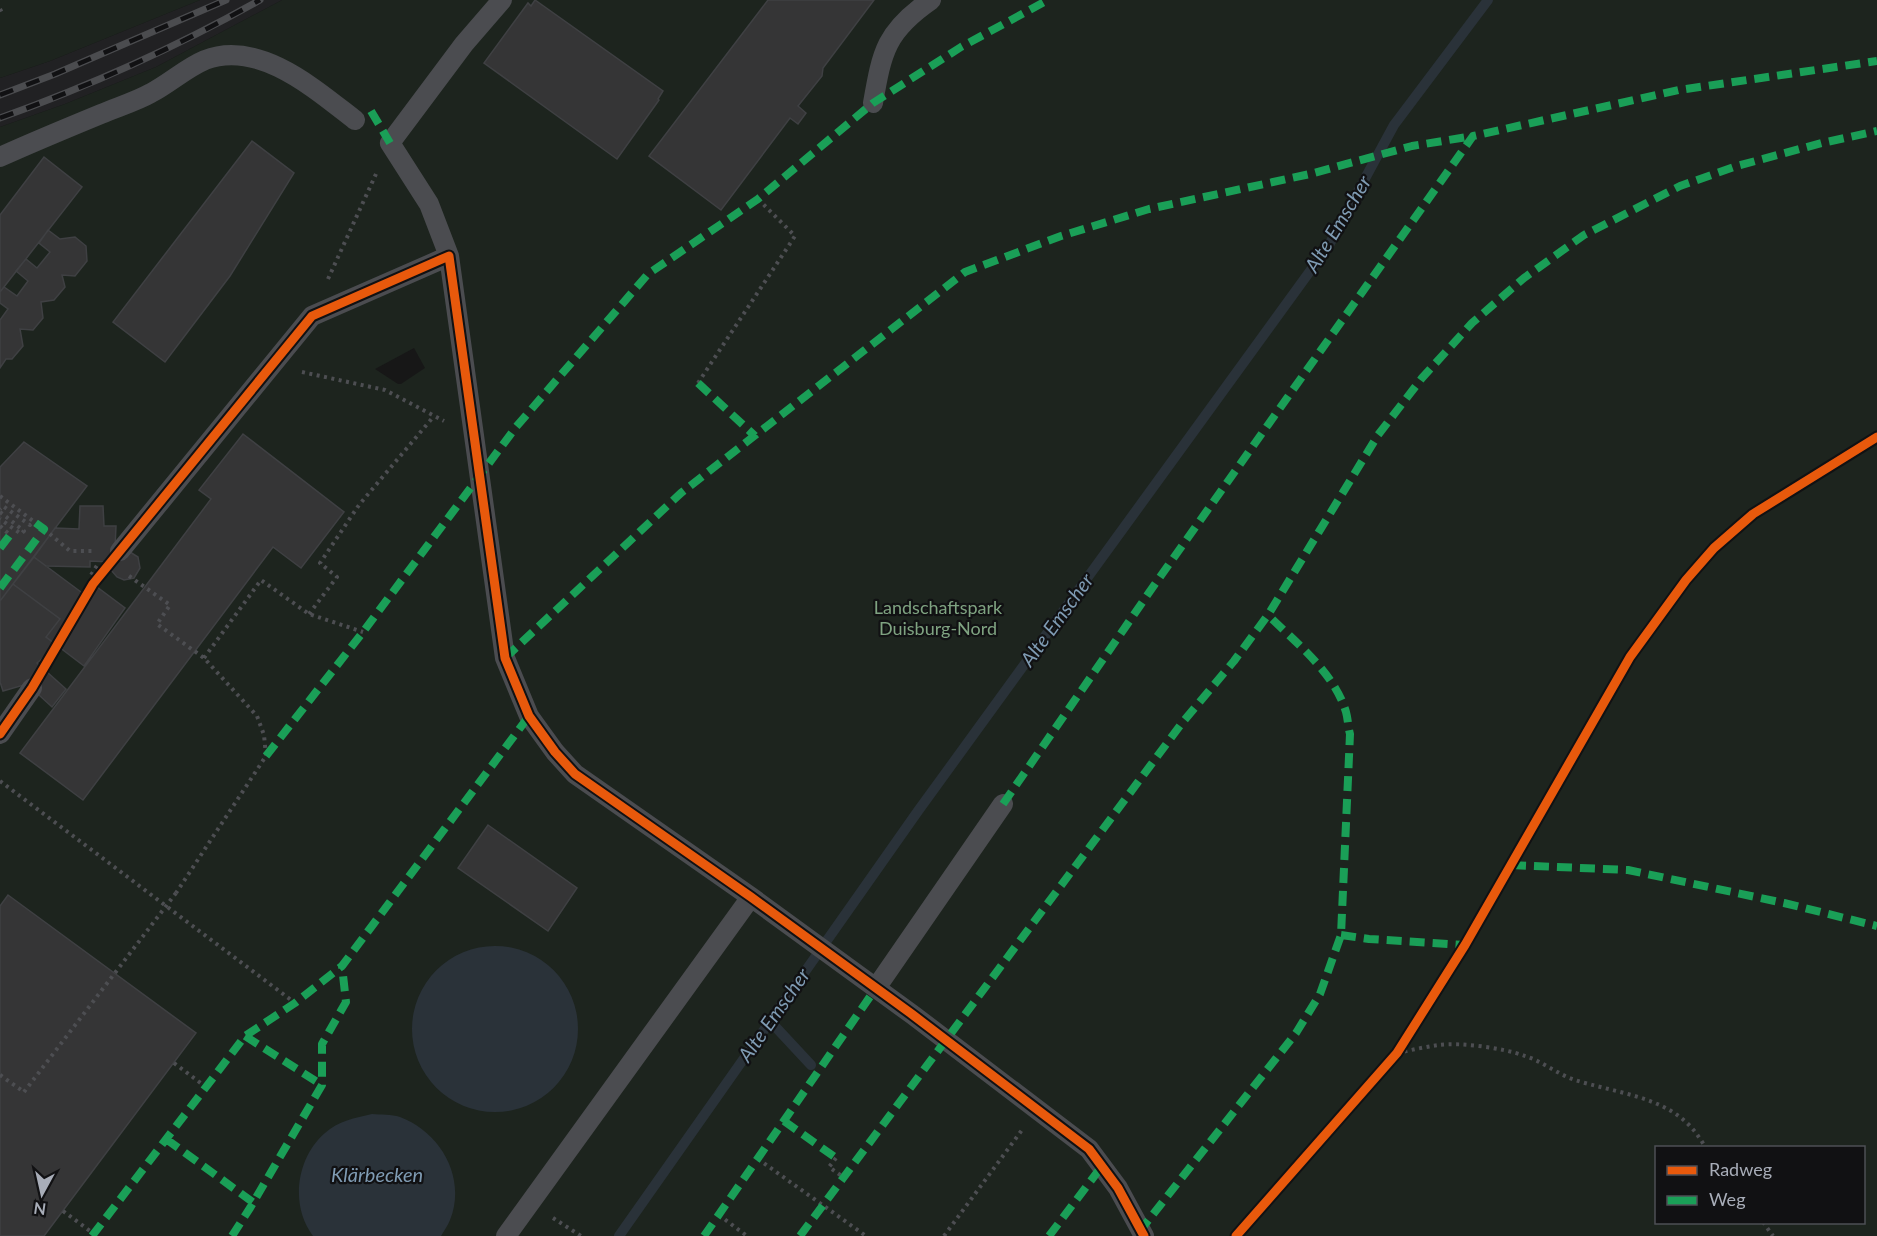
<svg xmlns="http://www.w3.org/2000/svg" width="1877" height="1236" viewBox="0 0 1877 1236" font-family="Lato,sans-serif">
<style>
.built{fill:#212123}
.green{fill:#1d241e;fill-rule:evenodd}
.water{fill:#2a3239}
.pier{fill:#171717}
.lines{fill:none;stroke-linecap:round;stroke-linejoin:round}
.stream{stroke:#2a3239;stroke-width:10}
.building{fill:#353536;stroke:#3f4043;stroke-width:1.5}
.path{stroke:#4d4e52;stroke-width:4;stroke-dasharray:3 4.5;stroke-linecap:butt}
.lane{stroke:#4b4c50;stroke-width:20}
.rail-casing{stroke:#4b4c4f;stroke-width:7}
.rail{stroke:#111113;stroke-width:4.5;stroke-dasharray:14;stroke-linecap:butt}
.path-bridge{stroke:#4d4e52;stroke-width:4;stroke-dasharray:3 4.5;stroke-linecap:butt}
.quiet{stroke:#1a9f57;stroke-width:8;stroke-dasharray:15 8;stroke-linecap:butt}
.cycleway-casing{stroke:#111113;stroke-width:13}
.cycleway{stroke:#e8590c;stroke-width:9}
.labels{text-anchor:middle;stroke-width:4.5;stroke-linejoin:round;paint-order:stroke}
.park-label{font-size:18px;fill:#7fa381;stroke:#111113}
.water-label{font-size:20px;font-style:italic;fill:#7f9bb3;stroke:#111113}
</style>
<rect width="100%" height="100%" fill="#171717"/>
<path class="built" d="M200,0h82l-126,67 -91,37 -65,23v-49l50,-17z"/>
<path class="green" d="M0,0h200l-150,61 -50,17z
M282,0h1595v1236h-1877v-1109l65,-23 91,-37zM1656,1148h208v74h-208z"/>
<path class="water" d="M412 1029a83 83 0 1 1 166 0a83 83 0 1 1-166 0Z
M372,1114c9,1 19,0 28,3 40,15 67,60 50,103 -2,5 -6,11 -9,16h-128c-23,-30 -17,-78 12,-103 13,-12 30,-15 47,-19z"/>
<path class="pier" d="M414,348l11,20 -24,16h-3l-23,-15z"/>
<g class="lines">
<path class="stream" d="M770,1021l41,44
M619,1236l299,-425 411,-566 65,-120 94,-125"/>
</g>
<path class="building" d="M535,0l128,91 -5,8 1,1 -42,59 -133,-96 44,-60 3,3z
M768,0h106l-51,68 -1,8 -24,30 8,7 -8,11 -8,-6 -69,92 -72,-54z
M252,141l42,32 -64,103 -65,86 -52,-40z
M44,157l38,30 -82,105v-77z
M48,230l12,9 15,-2 11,9 1,15 -12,15 -13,-1 3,12 -11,13 -13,2 2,16 -10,12 -13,-1 3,17 -11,13h-6l-6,9v-48l8,-11 -8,-6v-11l4,-5 13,9 11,-15 -12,-10 10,-12 11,9 13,-16 -11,-9z
M243,434l101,78 -43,56 -28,-21 -190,253 -63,-47 191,-254 -12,-9z
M24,442l63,44 -87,115v-134z
M80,506h23l1,20h12l-1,22 15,4 8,5 2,11 -6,10 -10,2 -7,-3 -6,-7v-8l-21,-1v6l-44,-1 -12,-9 21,-29 24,1z
M34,557l51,38 8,-11 32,24 -41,58 -38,-29 14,-18 -47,-35z
M13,584l47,35 -14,18 12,9 -21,17 29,26 -14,18 -25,-23 -24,7 -3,-9v-81z
M488,825l89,63 -29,43 -90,-63z
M8,895l188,138 -152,203h-44v-330z"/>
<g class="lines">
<path class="path" d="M0,9l3,6
M328,279l48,-105
M302,372l83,18 59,31
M698,383l97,-147 -37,-37
M0,496l33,25 -3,4 -27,-19 -3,3
M0,512l24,19 -3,3 -21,-15
M0,526l10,9
M44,529l26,22h25
M129,576l41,29 -13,19 47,34 53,58 7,19 2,21 -90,137
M97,579l-6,-4 7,-11
M309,614l28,-37 -17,-14 39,-58 75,-89
M204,658l57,-78 48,34 54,18
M0,781l295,222
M1397,1053c14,-3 28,-6 41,-8 22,-3 66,3 87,11 17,5 32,18 50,24 37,12 86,16 114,45 7,7 12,15 17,23
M174,1063l32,24
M0,1075l24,17
M836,1158l-7,9 14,10
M758,1159l108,77
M63,1211l31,23
M719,1215l28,21
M553,1218l28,18
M1763,1222l10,14
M944,1236l78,-106"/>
<path class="lane" d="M502,0l-38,44 -74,99 39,61 20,52 56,402 24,58 26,36 20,22 176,123 162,118 176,134 29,39 26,48
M873,103c9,-52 13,-72 58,-103
M0,157c33,-15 67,-29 101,-43 16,-7 34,-12 50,-21 19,-10 35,-25 54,-33 54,-21 111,30 150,60
M120,551l192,-235 137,-60
M0,734l32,-46
M876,988l127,-184
M506,1236l245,-339"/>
<defs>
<path id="rail" d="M0,95l55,-21 171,-74
M0,118c92,-33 175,-70 260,-118"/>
</defs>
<use href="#rail" class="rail-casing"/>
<use href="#rail" class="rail"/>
<path class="path-bridge" d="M24,1092l152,-199"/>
<path class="quiet" d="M371,111l19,32
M698,383l57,53
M0,548l10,-13
M0,588l44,-59 -11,-8
M505,658l176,-165 284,-221 96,-36 88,-27 161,-35 102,-28 61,-10
M266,756l97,-124 153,-205 132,-153 110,-75 115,-96 88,-56 87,-47
M1003,804l152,-220 318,-448 206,-46 198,-29
M1511,865l117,5 156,33 93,23
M1341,935l28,4 96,6
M245,1036l77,49
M784,1121l52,37
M166,1139l88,64
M1139,1232l157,-199 24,-39 21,-59 9,-201c-2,-7 -2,-15 -4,-22 -12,-40 -50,-69 -78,-97
M92,1236l153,-200 50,-33 47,-37 187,-250
M232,1236l18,-28 72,-123v-41l24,-42 -4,-36
M704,1236l172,-248
M800,1236l382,-513 52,-62 34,-46 110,-180 44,-57 50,-55 52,-45 60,-43 96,-49 57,-20 85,-23 55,-12
M1049,1236l53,-70"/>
<defs>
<path id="cycleway" d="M0,734l32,-46 61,-104 219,-268 137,-60 56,402 24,58 26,36 20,22 176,123 162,118 176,134 29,39 26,48
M1236,1236l161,-183 68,-108 165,-288 56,-77 28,-32 39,-34 124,-77"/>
</defs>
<use href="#cycleway" class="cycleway-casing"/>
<use href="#cycleway" class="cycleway"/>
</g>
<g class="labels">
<g class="park-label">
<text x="938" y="614">Landschaftspark<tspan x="938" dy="21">Duisburg-Nord</tspan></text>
</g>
<g class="water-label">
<text transform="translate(1338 224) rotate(-59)" y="7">Alte Emscher</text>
<text transform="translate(1057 620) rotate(-54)" y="7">Alte Emscher</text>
<text transform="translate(774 1015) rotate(-55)" y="7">Alte Emscher</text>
<text x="377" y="1182">Klärbecken</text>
</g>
</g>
<rect x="1655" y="1146" width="210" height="78" fill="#111113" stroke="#4d4f55" stroke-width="1.5"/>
<rect x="1667" y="1166" width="30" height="9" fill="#e8590c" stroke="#4d4f55" stroke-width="1.5"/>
<text x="1709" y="1176" font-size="18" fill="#a8adb8">Radweg</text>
<rect x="1667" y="1196" width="30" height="9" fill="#1a9f57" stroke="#4d4f55" stroke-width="1.5"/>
<text x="1709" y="1206" font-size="18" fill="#a8adb8">Weg</text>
<g transform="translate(42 1194) rotate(188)" stroke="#111113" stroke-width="4.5" paint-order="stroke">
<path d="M0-4.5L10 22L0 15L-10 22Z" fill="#a8adb8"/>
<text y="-9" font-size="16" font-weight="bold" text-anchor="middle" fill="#a8adb8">N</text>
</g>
</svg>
